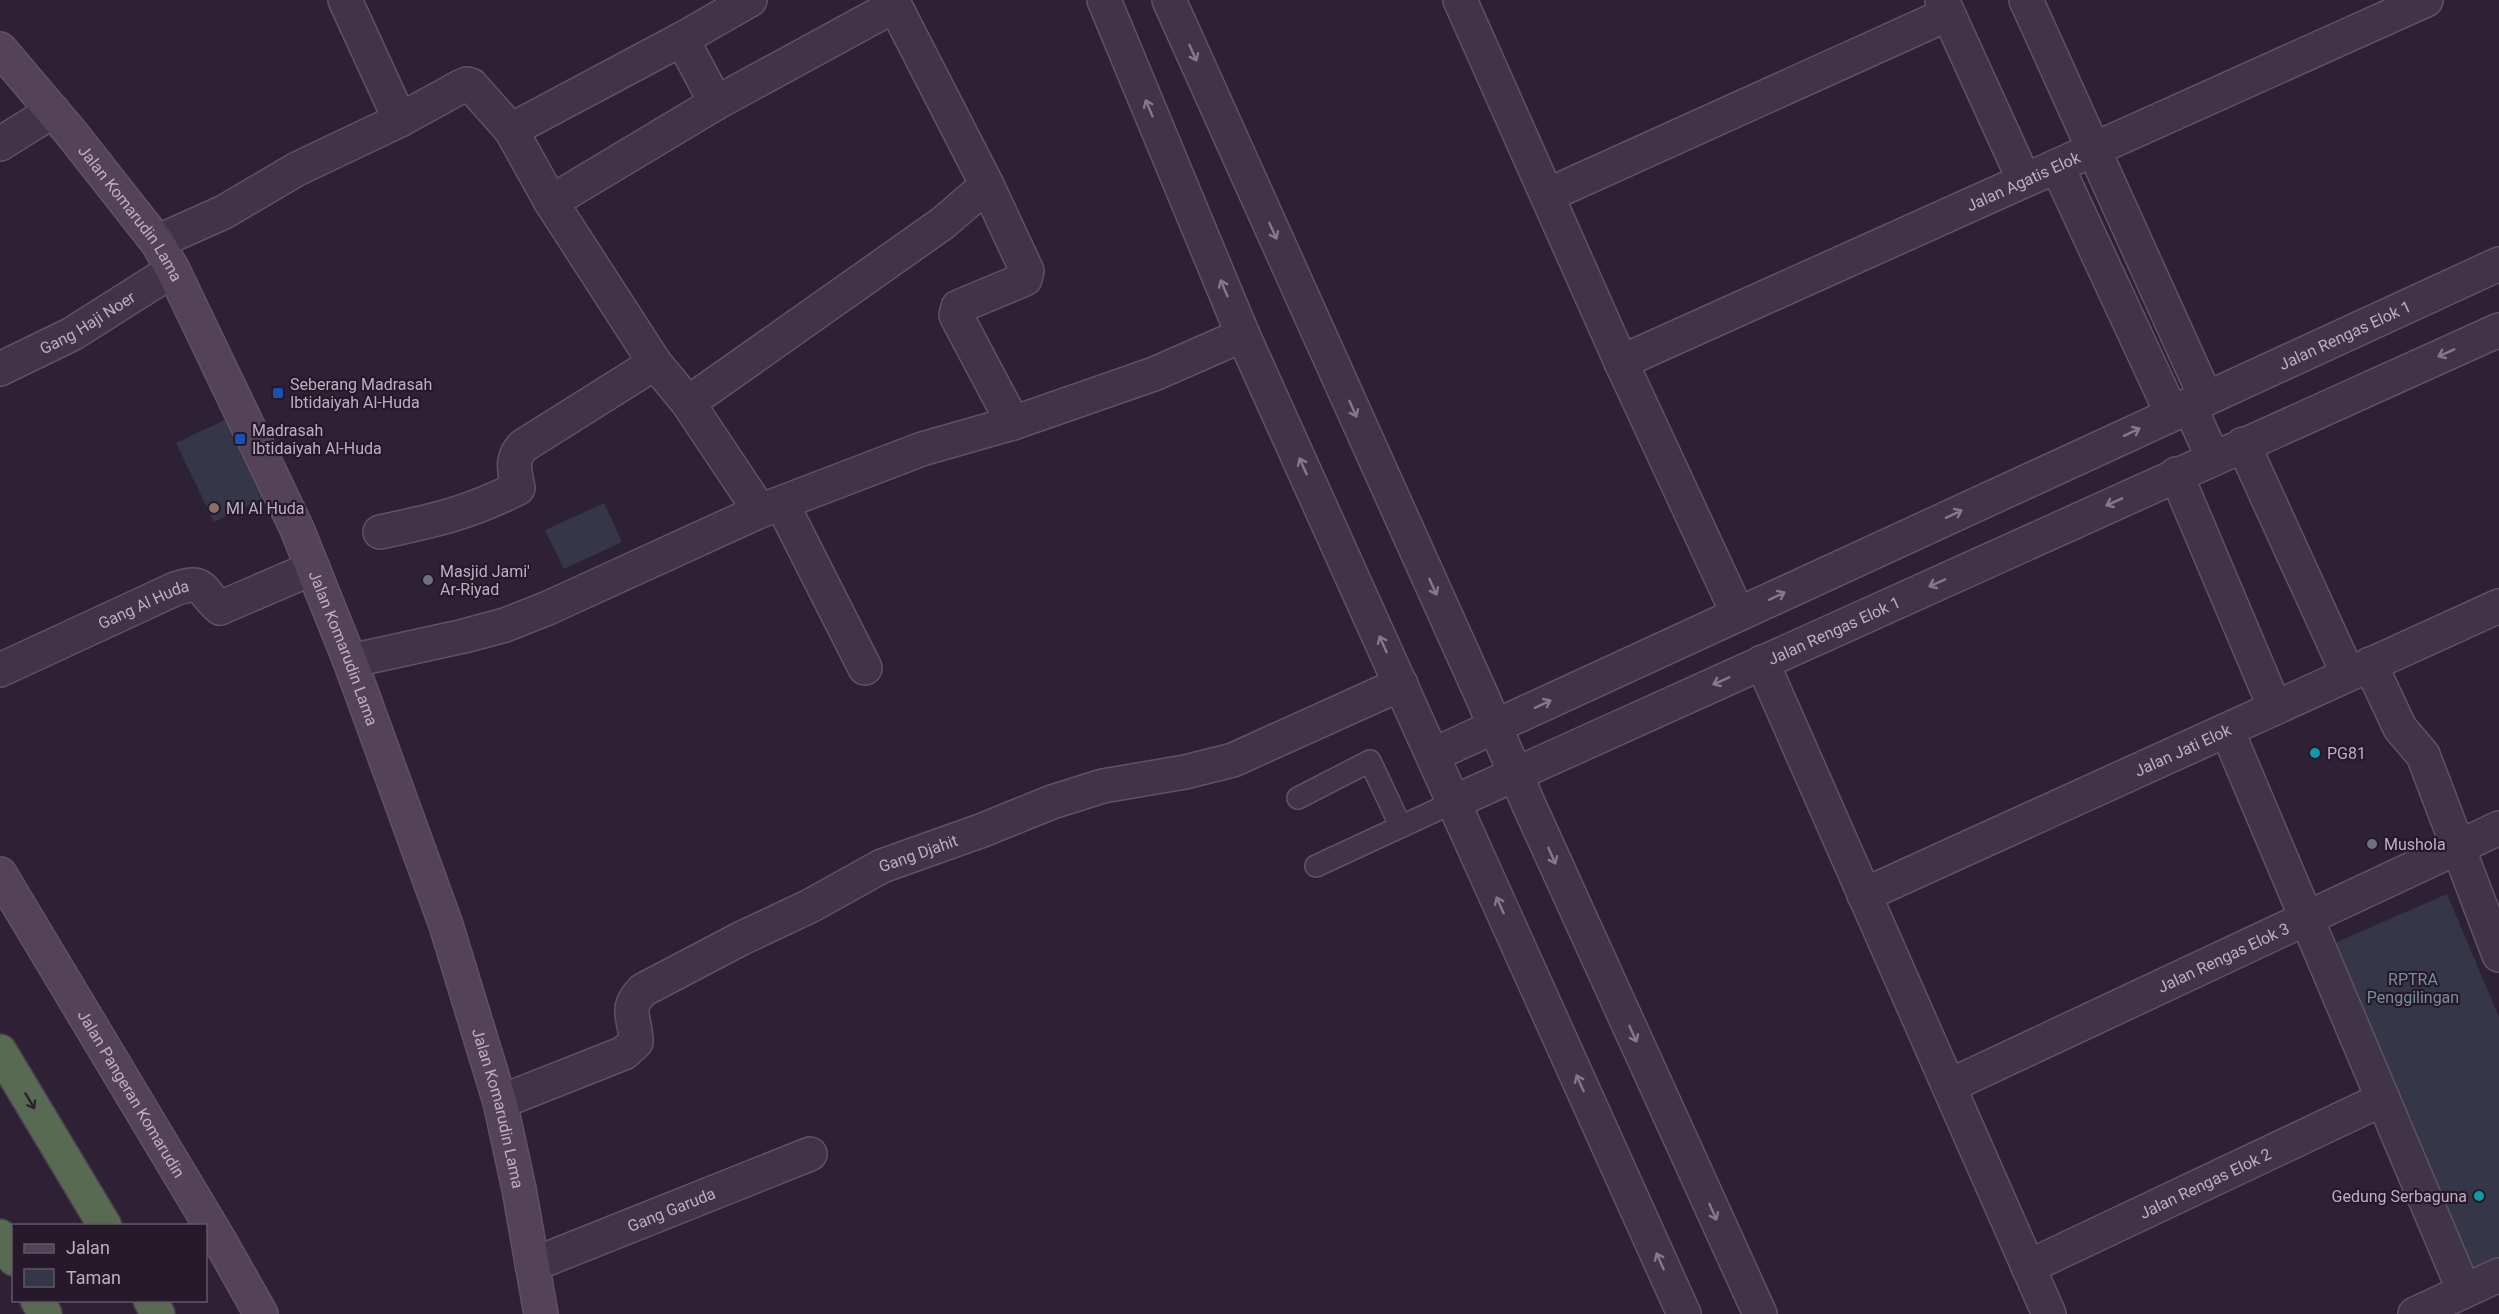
<svg xmlns="http://www.w3.org/2000/svg" width="2499" height="1314" viewBox="0 0 2499 1314" font-family="Roboto,sans-serif">
<style>
.green{fill:#353648}
.lines{fill:none;stroke-linecap:round;stroke-linejoin:round}
.lane-casing{stroke:#5f5263;stroke-width:24}
.street-casing{stroke:#5f5263;stroke-width:36}
.secondary-casing{stroke:#5f5263;stroke-width:36}
.highway-casing{stroke:#493c4d;stroke-width:36}
.lane{stroke:#413446;stroke-width:21}
.street{stroke:#413446;stroke-width:33}
.secondary{stroke:#544258;stroke-width:33}
.highway{stroke:#586b52;stroke-width:33}
.oneway{stroke:#86778a}
.oneway2{stroke:#2b222e}
.transit-dot{fill:#1a4fb4;stroke:#261a2a;stroke-width:2}
.education-dot{fill:#8d6e63;stroke:#261a2a;stroke-width:2}
.worship-dot{fill:#6b7280;stroke:#261a2a;stroke-width:2}
.culture-dot{fill:#0f9aa8;stroke:#261a2a;stroke-width:2}
.labels{text-anchor:middle;stroke-width:4.5;stroke-linejoin:round;paint-order:stroke}
.street-label{font-size:16px;fill:#beaec2;stroke:#261a2a}
.poi-label{font-size:16px;fill:#beaec2;stroke:#261a2a;text-anchor:start}
.park-label{font-size:16px;fill:#778e9c;stroke:#261a2a}
</style>
<rect width="100%" height="100%" fill="#2f2135"/>
<path class="green" d="M235,415l38,79 -59,28 -38,-79z
M604,503l18,39 -58,27 -19,-39z
M2447,894l52,123v251l-25,13 -153,-332z"/>
<g class="lines">
<defs>
<path id="lane" d="M1298,798l72,-37 31,66
M1316,866l138,-64"/>
<g id="street">
<path d="M345,0l55,120"/>
<path d="M892,0l95,185 40,86 -2,8 -67,28 -2,8 3,6 54,102"/>
<path d="M1104,0l139,335 441,979"/>
<path d="M1169,0l312,694 47,109 232,511"/>
<path d="M1460,0l161,362 117,252"/>
<path d="M1942,0l82,180"/>
<path d="M2026,0l180,398"/>
<path d="M682,39l34,64"/>
<path d="M511,130l171,-91 68,-39"/>
<path d="M0,144l53,-33"/>
<path d="M2057,166l115,248"/>
<path d="M1548,195l400,-181"/>
<path d="M551,202l165,-99 178,-97"/>
<path d="M157,242l67,-30 73,-43 103,-49 60,-33 7,-3 4,1 40,45 40,72 104,161 33,40 72,108 162,-62 91,-26 141,-49 89,-39"/>
<path id="s1" d="M1621,362l805,-362"/>
<path id="s2" d="M0,369l72,-35 101,-64"/>
<path d="M688,403l255,-180 44,-38"/>
<path d="M2189,405l24,53"/>
<path d="M2243,444l105,230"/>
<path d="M2176,474l99,234"/>
<path d="M782,504l83,164"/>
<path d="M380,532c52,-11 90,-19 138,-44 -3,-17 -8,-28 5,-42l132,-83"/>
<path d="M350,661l114,-25 41,-11 43,-17 212,-97"/>
<path d="M1762,662l287,652"/>
<path d="M2370,664l30,64 23,27 76,200"/>
<path id="s3" d="M0,670l175,-81c32,-11 24,2 45,19l93,-40"/>
<path d="M2227,730l237,561"/>
<path id="s4" d="M1433,755l1066,-491"/>
<path id="s5" d="M1454,802l1045,-472"/>
<path id="s6" d="M1864,895l635,-289"/>
<path id="s7" d="M1949,1086l550,-258"/>
<path id="s8" d="M500,1102l124,-49 12,-11c0,-24 -13,-32 7,-52l97,-51 70,-33 72,-40 101,-36 69,-28 51,-16 82,-14 48,-12 168,-76"/>
<path id="s9" d="M532,1265l278,-111"/>
<path id="s10" d="M2028,1267l355,-168"/>
<path d="M2415,1314l84,-39"/>
</g>
<g id="secondary">
<path id="s11" d="M0,49l72,85 85,108 16,28 124,259 53,132 96,264 54,177 19,87 22,125"/>
<path id="s12" d="M0,874l221,369 40,71"/>
</g>
<path id="highway" d="M0,1051l105,175
M0,1236l14,23
M37,1300l8,14
M150,1300l8,14"/>
</defs>
<use href="#lane" class="lane-casing"/>
<use href="#street" class="street-casing"/>
<use href="#secondary" class="secondary-casing"/>
<use href="#highway" class="highway-casing"/>
<use href="#lane" class="lane"/>
<use href="#street" class="street"/>
<use href="#secondary" class="secondary"/>
<use href="#highway" class="highway"/>
</g>
<defs><path id="oneway-shaft" d="M-6 0H5M1.5-3L5.5 0L1.5 3" fill="none" stroke-width="1.6" stroke-linecap="round" stroke-linejoin="round" transform="scale(1.5)"/></defs>
<g class="oneway">
<use href="#oneway-shaft" transform="translate(1193 53) rotate(66)"/>
<use href="#oneway-shaft" transform="translate(1149 108) rotate(-113)"/>
<use href="#oneway-shaft" transform="translate(1273 231) rotate(66)"/>
<use href="#oneway-shaft" transform="translate(1224 288) rotate(-113)"/>
<use href="#oneway-shaft" transform="translate(2446 353) rotate(156)"/>
<use href="#oneway-shaft" transform="translate(1353 409) rotate(66)"/>
<use href="#oneway-shaft" transform="translate(2132 432) rotate(-25)"/>
<use href="#oneway-shaft" transform="translate(1303 466) rotate(-114)"/>
<use href="#oneway-shaft" transform="translate(2114 502) rotate(156)"/>
<use href="#oneway-shaft" transform="translate(1954 514) rotate(-25)"/>
<use href="#oneway-shaft" transform="translate(1937 583) rotate(156)"/>
<use href="#oneway-shaft" transform="translate(1433 587) rotate(66)"/>
<use href="#oneway-shaft" transform="translate(1777 596) rotate(-25)"/>
<use href="#oneway-shaft" transform="translate(1383 644) rotate(-114)"/>
<use href="#oneway-shaft" transform="translate(1721 681) rotate(156)"/>
<use href="#oneway-shaft" transform="translate(1543 704) rotate(-25)"/>
<use href="#oneway-shaft" transform="translate(1552 856) rotate(66)"/>
<use href="#oneway-shaft" transform="translate(1500 905) rotate(-114)"/>
<use href="#oneway-shaft" transform="translate(1633 1034) rotate(66)"/>
<use href="#oneway-shaft" transform="translate(1580 1083) rotate(-114)"/>
<use href="#oneway-shaft" transform="translate(1713 1212) rotate(66)"/>
<use href="#oneway-shaft" transform="translate(1660 1261) rotate(-114)"/>
</g>
<use class="oneway2" href="#oneway-shaft" transform="translate(30 1101) rotate(59)"/>
<g class="transit-dot">
<rect x="272" y="387" width="12" height="12" rx="3"/>
<rect x="234" y="433" width="12" height="12" rx="3"/>
</g>
<circle class="education-dot" cx="214" cy="508" r="6"/>
<g class="worship-dot">
<circle cx="428" cy="580" r="6"/>
<circle cx="2372" cy="844" r="6"/>
</g>
<g class="culture-dot">
<circle cx="2315" cy="753" r="6"/>
<circle cx="2479" cy="1196" r="6"/>
</g>
<g class="labels">
<g class="street-label">
<text dy="6" stroke="none"><textPath href="#s1" startOffset="441">Jalan Agatis Elok</textPath></text>
<text dy="6" stroke="none"><textPath href="#s11" startOffset="210">Jalan Komarudin Lama</textPath></text>
<text dy="6" stroke="none"><textPath href="#s2" startOffset="99">Gang Haji Noer</textPath></text>
<text dy="6" stroke="none"><textPath href="#s4" startOffset="1004">Jalan Rengas Elok 1</textPath></text>
<text dy="6" stroke="none"><textPath href="#s3" startOffset="158">Gang Al Huda</textPath></text>
<text dy="6" stroke="none"><textPath href="#s5" startOffset="417">Jalan Rengas Elok 1</textPath></text>
<text dy="6" stroke="none"><textPath href="#s11" startOffset="696">Jalan Komarudin Lama</textPath></text>
<text dy="6" stroke="none"><textPath href="#s6" startOffset="350">Jalan Jati Elok</textPath></text>
<text dy="6" stroke="none"><textPath href="#s8" startOffset="513">Gang Djahit</textPath></text>
<text dy="6" stroke="none"><textPath href="#s7" startOffset="303">Jalan Rengas Elok 3</textPath></text>
<text dy="6" stroke="none"><textPath href="#s12" startOffset="256">Jalan Pangeran Komarudin</textPath></text>
<text dy="6" stroke="none"><textPath href="#s11" startOffset="1182">Jalan Komarudin Lama</textPath></text>
<text dy="6" stroke="none"><textPath href="#s10" startOffset="196">Jalan Rengas Elok 2</textPath></text>
<text dy="6" stroke="none"><textPath href="#s9" startOffset="150">Gang Garuda</textPath></text>
</g>
<g class="poi-label">
<text x="290" y="390">Seberang Madrasah<tspan x="290" dy="18">Ibtidaiyah Al-Huda</tspan></text>
<text x="252" y="436">Madrasah<tspan x="252" dy="18">Ibtidaiyah Al-Huda</tspan></text>
<text x="226" y="514">MI Al Huda</text>
<text x="440" y="577">Masjid Jami'<tspan x="440" dy="18">Ar-Riyad</tspan></text>
<text x="2327" y="759">PG81</text>
<text x="2384" y="850">Mushola</text>
<text x="2467" y="1202" text-anchor="end">Gedung Serbaguna</text>
</g>
<g class="park-label">
<text x="2413" y="985">RPTRA<tspan x="2413" dy="18">Penggilingan</tspan></text>
</g>
</g>
<rect x="12" y="1224" width="195" height="78" fill="#261a2a" stroke="#635567" stroke-width="1.5"/>
<rect x="24" y="1244" width="30" height="9" fill="#544258" stroke="#635567" stroke-width="1.5"/>
<text x="66" y="1254" font-size="18" fill="#beaec2">Jalan</text>
<rect x="24" y="1269" width="30" height="18" fill="#353648" stroke="#635567" stroke-width="1.5"/>
<text x="66" y="1284" font-size="18" fill="#beaec2">Taman</text>
</svg>
